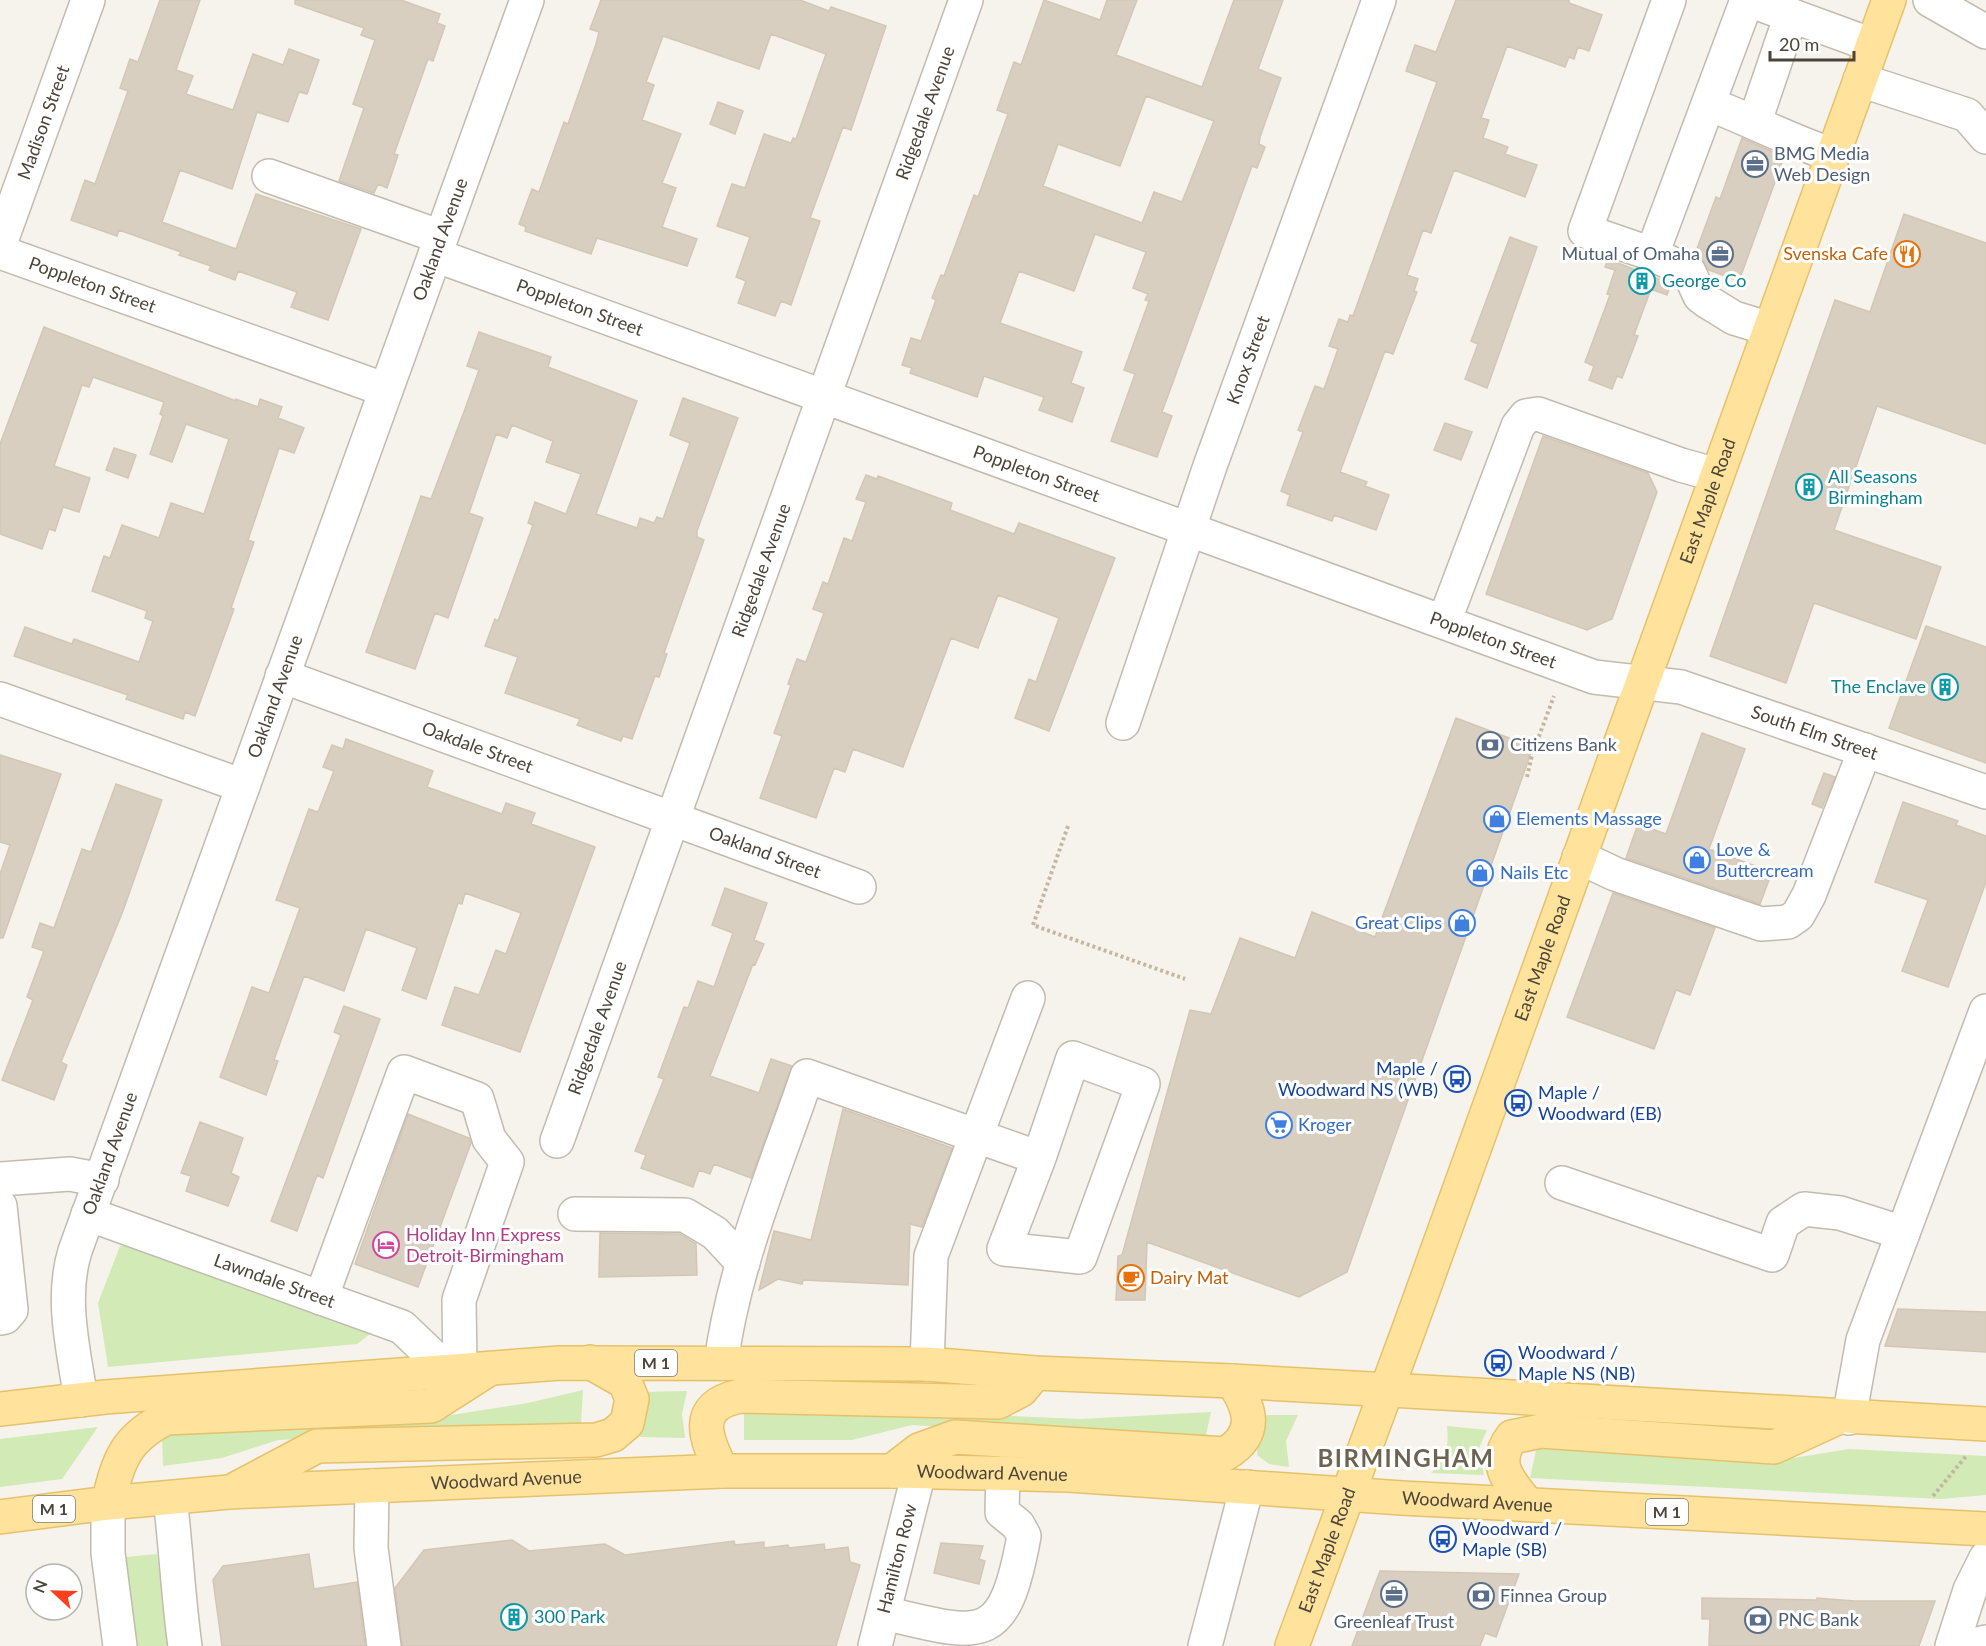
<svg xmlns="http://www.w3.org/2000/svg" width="1986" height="1646" viewBox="0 0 1986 1646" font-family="Lato,sans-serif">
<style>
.green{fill:#d2eab5}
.building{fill:#d8cfc1;stroke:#d3c7b4;stroke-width:1.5;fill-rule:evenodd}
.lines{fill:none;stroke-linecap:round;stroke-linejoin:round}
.minor-casing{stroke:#c2bbae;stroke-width:36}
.major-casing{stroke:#e6c16a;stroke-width:36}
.path{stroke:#c4b79f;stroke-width:4;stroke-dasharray:3 3;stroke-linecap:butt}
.minor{stroke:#fff;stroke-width:33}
.major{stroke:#ffe39c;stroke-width:33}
.labels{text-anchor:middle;stroke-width:6;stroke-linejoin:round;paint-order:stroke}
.shield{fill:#fff;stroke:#817c74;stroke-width:1.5}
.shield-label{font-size:16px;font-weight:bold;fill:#4b4439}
.street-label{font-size:18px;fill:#4b4439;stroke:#fff}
.service-label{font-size:18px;fill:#4e5e75;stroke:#fff;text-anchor:start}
.food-label{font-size:18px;fill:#c56008;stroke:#fff;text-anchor:end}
.culture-label{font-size:18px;fill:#0d838f;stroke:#fff;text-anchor:start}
.shop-label{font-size:18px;fill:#366cbe;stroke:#fff;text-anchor:start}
.transit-label{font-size:18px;fill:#164399;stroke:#fff;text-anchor:start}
.hotel-label{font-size:18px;fill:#b23c85;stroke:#fff;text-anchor:start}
.district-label{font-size:24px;font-weight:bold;letter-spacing:1.5px;fill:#6e6250;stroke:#fff}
</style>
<rect width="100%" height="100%" fill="#f6f3ec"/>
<path class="green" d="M127,1245l243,86v3l-13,10 -249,23 -10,-64 22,-57z
M583,1390l-2,34 -303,16 -56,18 -59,8 -1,-31 277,-18 89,-14z
M687,1391l-5,23 3,24 -45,-1 5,-22 -3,-23z
M744,1409l173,3 164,7 130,-7 -7,32 -292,-19 -60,15h-108z
M1261,1415h37l-12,26 3,26 -20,-3 -12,-9z
M1447,1426l40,4 -8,18 5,27 -53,-2c16,-14 18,-27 16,-47z
M98,1427l-36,52 -62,8v-48z
M1537,1446l238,15 74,-12 137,7v39l-45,4 -411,-21z
M157,1554l12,92h-32l-11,-89z"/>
<path class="building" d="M160,0h40l-24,70 17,6 -7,18 47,16 20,-56 30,11 6,-16 30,11 -12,34 -8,-2 -11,30 -31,-10 -25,77 -52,-19 -18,52 74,27 20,-55 105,35 -33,91 -37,-13 6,-15 -59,-21 -3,9 -26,-10 2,-4 -32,-11 2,-3 -62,-22 -2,6 -46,-16 14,-40 10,4 33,-93 -8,-3 10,-29 8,3z
M295,0h106l39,14 -3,9 8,3 -12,35 -5,-2 -34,95 4,1 -11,33 -9,-4 -4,9 -35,-12 25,-73 -11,-4 22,-64 -14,-5 3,-7 -69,-24z
M601,0h199l29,11 2,-4 55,19 -35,104 -8,-3 -33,91 10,3 -29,84 -10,-4 -6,15 -37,-13 8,-22 -10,-4 14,-40 -33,-11 15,-42 13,4 19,-54 27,9 2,-5 3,1 30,-85 -55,-20 -12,35 -96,-33 -17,46 8,3 -12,35 39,14 -19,49 14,5 -14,39 35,12 -10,27 -90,-28 -6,16 -66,-23 1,-4 -7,-3 13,-35 7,3 25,-70 4,2 28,-80 3,-12 -9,-3z
M1044,0l56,20 7,-20h30l-21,55 86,32 32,-87h49l-25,69 23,9 -21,59 -1,7 6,3 -8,21 -5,-2 -90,246 10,4 -15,41 -46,-16 24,-67 -11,-4 25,-69 -4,-1 3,-6 -15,-6 13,-36 -51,-18 -21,57 -55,-20 -19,52 82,29 -11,31 13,5 -12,34 -33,-12 5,-13 -60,-21 -7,21 -67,-24 2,-5 -10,-3 9,-27 10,3 15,-41 -4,-2 9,-23 3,1 30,-81 4,2 30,-83 -11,-4 17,-48 7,3zM1146,96l68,25 -32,81 -28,-10 -12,31 -99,-37 15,-42 62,22z
M1456,0h113v3l33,12 -13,36 -11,-4 -4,12 -5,-2 -4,10 -58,-21 -26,72 8,2 -6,18 25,9 -3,7 32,11 -12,32 -71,-27 -23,63 -8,-3 -16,45 11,4 -4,12 3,1 -24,62 -8,-3 -45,121 27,10 -2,4 24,9 -13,35 -42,-15 -2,6 -45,-16 3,-10 -9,-4 22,-59 -5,-2 17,-44 9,3 14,-40 -9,-3 10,-27 9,3 2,-7 3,1 84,-234 -31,-11 9,-26 21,7z
M718,102l25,9 -8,23 -25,-10z
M1742,138l42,19 -45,124 -30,-11 -14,-16 21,-57 4,2z
M1904,214l82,29v201l-109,-38 -43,124 107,37 -25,72 -102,-36 -28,80 -76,-27 125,-356 35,12z
M1510,237l27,10 -50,141 -22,-9 13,-35 -7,-3z
M1608,259l63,25 -4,11 -16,-6 -17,46 4,1 -16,42 -5,-2 -5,13 -23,-9 5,-14 -9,-4 25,-67 -3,-1 8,-24 -10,-3z
M44,327l192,74v-2l22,8 2,-8 22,8 -4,11 26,10 -10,25 -15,-5 -31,92 6,2 -23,66 3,1 -39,107 -10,-4 -2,7 -57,-20 2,-4 -114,-39 11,-29 47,17 2,-5 65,23 14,-41 -8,-3 2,-7 -55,-20 12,-35 6,2 12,-33 37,13 12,-35 33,11 25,-75 -43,-15 -14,38 -22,-8 13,-38 -3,-2 4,-12 -71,-25 -4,10 -7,-2 -28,81 36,12 -11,34 -16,-5 -8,24 -6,-2 -7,20 -42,-15v-90z
M479,332l72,25 -3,10 89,34 -41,113 41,14 3,-10 14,5 3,-6 6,2 27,-76 -20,-8 13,-37 55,20 -41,113v6l7,3 -40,113 3,1 -8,23 -4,-1 -23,63 -9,-3 -2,5 -44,-16 3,-6 -75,-26 13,-36 -33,-11 10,-27 3,2 35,-96 -5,-2 7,-21 31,12 15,-40 -35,-12 7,-21 -41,-16 -5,13 -11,-4 -27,79 14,5 -35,100 -13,-5 -20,56 -49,-17 55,-156 10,3 34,-90 14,-39 -12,-4z
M1445,423l27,9 -11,28 -27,-10z
M1543,436l105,37 9,19 -45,127 -25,11 -101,-36z
M114,448l22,7 -8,23 -22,-8z
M866,475l11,4 1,-3 74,27 -2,7 64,24 5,-11 96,35 -66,173 -34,-13 14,-39 7,3 23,-64 -61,-23 -20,53 -27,-10 -48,129 -50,-18 -8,23 -11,-4 -18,50 -56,-20 22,-62 -8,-3 17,-48 -3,-1 9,-25 9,3 18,-49 -11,-4 10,-27 5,2 16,-46 8,3 14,-39 -10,-3z
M1926,626l60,21v116l-97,-35z
M1456,718l77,29 -186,525 -48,25 -152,-55 -2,58h-29l2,-44 4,-1 68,-245 21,4 29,-76 55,20 17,-46 63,25z
M1702,733l43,16 -36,100 63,23 -12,32 -134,-46 12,-34 28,10z
M346,739l87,32 -6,16 75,27 4,-11 29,10 -4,11 64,23 -75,205 -78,-27 13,-38 24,8 17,-45 10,4 15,-41 -56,-20 -3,11 -4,-1 -32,96 -24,-9 15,-42 -51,-19 -22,62 -40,-15 -30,84 4,1 -12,34 -46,-18 32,-90 17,6 31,-85 -24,-8 33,-91 9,3 16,-41 -11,-4 9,-22 11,4z
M0,755l61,19 -58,164h-3v-64l10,-29 -10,-3z
M1824,773l11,4 -13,31 -10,-4z
M116,784l46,16 -39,111 -62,151 6,3 -13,35 -52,-20 31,-80 -6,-3 17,-46 -12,-4 8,-24 14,5 28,-79 9,3z
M1903,802l55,19 -2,4 30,11v46l-38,105 -46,-16 26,-71 -53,-18z
M725,888l42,15 -13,37 10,4 -9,21 -2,-1 -43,112 49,17 12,-34 21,7 -41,112 -37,-14 -4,10 -11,-4 -6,17 -52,-19 5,-13 -11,-4 29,-72 -6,-2 26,-70 4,1 10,-27 16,6 19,-54 -21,-8z
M1613,893l102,35 -25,67 -14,-5 -22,59 -87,-32z
M344,1006l36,13 -57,159 -6,-3 -20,56 -26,-10 70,-186 -7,-3z
M843,1109l109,39 -30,79 -12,-3 -2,61 -105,-5 -1,4 -24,-5 -19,11 15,-59 37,9z
M408,1114l61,24 2,5 -53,144 -63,-23z
M200,1122l43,16 -12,35 8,4 -11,29 -42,-15 5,-15 -10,-3z
M600,1233l80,1 16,10 1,31 -98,2z
M1898,1309l88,3v40l-101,-6z
M512,1540l17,11 76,-7 20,11 109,-14 1,4 29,-3v6l24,-3 1,3 35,-4 1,6 23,-3 2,15 10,3 -24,81h-434l-7,-58 29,-38z
M941,1543l42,3 -4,13 6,2 -6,23 -45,-11z
M309,1554l5,35 43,-7 8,64h-143l-9,-66 10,-14z
M1380,1571l139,3 -23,63 -11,-4 -5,13h-128z
M1702,1598l115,2v-2l38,3h80l-16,45h-210l1,-27h-8z"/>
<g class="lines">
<defs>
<g id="minor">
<path d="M1747,0l-95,254 37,18 11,24 8,6 26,16 36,11"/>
<path d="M1749,0l123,45"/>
<path d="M1930,0l56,32"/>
<path d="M1860,80l107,35 19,22"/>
<path d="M1709,104c42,16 81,37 124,51"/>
<path d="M1755,121l36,-106"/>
<path d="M269,176l172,61"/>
<path id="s1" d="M0,244l88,-244"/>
<path id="s2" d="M0,252l386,138"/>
<path d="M1652,254l-67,-23 84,-231"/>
<path id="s3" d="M435,255l1159,422 87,10 305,105"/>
<path d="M1444,622l74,-196 8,-10 12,-2 143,51 36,10"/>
<path id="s4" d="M282,676l577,211"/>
<path d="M0,699l243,87"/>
<path id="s5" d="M1123,723l87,-257 169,-466"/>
<path d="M1579,857l36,17 146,50 27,-2 10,-7 11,-20 56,-145"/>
<path id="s6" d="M557,1141l409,-1141"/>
<path d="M0,1179l70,-5 32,6"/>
<path d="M1562,1183l210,72 11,-32 21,-14 36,4 63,20"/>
<path d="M0,1206l11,104 -6,7 -5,1"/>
<path id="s7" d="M88,1214l314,113 45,43"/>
<path d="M575,1214l110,1 30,18 28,30"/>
<path d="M321,1298l83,-226 73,27 12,40 18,23 -48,138 1,69"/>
<path d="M721,1363c13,-99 54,-193 86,-287l232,82 34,-100 70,26 -63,173 -76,-8 35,-91"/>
<path d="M927,1364l4,-108 97,-258"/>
<path id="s8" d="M81,1400c-7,-49 -21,-101 -6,-149l452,-1251"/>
<path d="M1849,1418l14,-78 123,-329"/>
<path d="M372,1486l-1,62 13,98"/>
<path d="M170,1498c6,49 8,98 15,148"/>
<path d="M108,1503v50l12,93"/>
<path d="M884,1613c99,24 120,33 140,-77l-6,-11 -16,-13 1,-39"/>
<path id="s9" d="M875,1646l44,-174"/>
<path d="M1205,1646l42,-159"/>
<path d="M1952,1646l18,-56 16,-32"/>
<path d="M1969,1646l17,-4"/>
</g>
<g id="major">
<path d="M0,1409l105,-12 455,-34 367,1 108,9 197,8 754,43"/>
<path d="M722,1471c-17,-33 -30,-65 18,-75l258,6 23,-12 14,-17"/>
<path d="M892,1471l27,-21 36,-13 270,17c34,-20 26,-46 7,-73"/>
<path d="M236,1489l81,-43 279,-6 17,-5 14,-12 5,-24 -7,-17 -35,-20"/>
<path d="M108,1503c11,-44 17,-64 58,-85l265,-12 58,-37"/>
<path d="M1527,1504c-17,-22 -36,-40 -15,-67l29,-6 233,16 61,-28"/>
<path id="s10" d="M0,1517l108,-14 121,-11 493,-21h170l177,4 333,23 584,31"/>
<path id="s11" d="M1292,1646l117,-317 480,-1329"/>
</g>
</defs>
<use href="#minor" class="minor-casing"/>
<use href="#major" class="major-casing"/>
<path class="path" d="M1527,777l5,-22 22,-59
M1068,826l-35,99 152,54
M1933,1496l34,-41"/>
<use href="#minor" class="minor"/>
<use href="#major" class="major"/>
</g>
<defs>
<symbol id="office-ring" viewBox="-11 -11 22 22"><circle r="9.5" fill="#fff" stroke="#5c6f8a" stroke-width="1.5"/><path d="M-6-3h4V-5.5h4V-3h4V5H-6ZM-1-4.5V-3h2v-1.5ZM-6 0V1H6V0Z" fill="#5c6f8a"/></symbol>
<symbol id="restaurant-ring" viewBox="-11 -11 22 22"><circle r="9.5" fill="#fff" stroke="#e8710a" stroke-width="1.5"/><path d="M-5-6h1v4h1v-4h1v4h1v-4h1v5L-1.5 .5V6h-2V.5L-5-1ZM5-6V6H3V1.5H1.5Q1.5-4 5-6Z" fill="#e8710a"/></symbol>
<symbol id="building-ring" viewBox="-11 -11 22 22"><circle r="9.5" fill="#fff" stroke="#0f9aa8" stroke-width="1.5"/><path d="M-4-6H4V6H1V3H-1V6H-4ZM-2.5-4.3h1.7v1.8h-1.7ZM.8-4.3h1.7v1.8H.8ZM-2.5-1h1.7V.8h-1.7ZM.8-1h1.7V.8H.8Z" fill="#0f9aa8"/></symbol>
<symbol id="bank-ring" viewBox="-11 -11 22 22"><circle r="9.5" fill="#fff" stroke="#5c6f8a" stroke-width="1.5"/><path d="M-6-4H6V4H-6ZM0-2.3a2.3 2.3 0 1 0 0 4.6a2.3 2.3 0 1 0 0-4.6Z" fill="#5c6f8a"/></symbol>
<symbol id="shop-ring" viewBox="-11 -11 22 22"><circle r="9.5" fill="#fff" stroke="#3f7fe0" stroke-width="1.5"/><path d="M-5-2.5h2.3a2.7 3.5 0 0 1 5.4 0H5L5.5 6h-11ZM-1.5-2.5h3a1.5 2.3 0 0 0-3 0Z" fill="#3f7fe0"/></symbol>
<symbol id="bus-ring" viewBox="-11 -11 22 22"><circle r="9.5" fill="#fff" stroke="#1a4fb4" stroke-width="1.5"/><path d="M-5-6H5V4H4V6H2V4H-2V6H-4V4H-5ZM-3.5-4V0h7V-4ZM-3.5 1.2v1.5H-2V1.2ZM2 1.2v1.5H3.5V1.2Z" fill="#1a4fb4"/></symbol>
<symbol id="supermarket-ring" viewBox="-11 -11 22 22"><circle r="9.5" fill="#fff" stroke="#3f7fe0" stroke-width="1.5"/><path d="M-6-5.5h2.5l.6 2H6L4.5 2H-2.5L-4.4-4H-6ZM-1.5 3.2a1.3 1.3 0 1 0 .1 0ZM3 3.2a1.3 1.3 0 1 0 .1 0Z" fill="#3f7fe0"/></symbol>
<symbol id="hotel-ring" viewBox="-11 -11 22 22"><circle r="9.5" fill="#fff" stroke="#d1479c" stroke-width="1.5"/><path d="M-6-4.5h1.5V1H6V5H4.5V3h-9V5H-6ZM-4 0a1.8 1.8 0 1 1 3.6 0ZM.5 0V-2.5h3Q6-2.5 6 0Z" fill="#d1479c"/></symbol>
<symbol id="cafe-ring" viewBox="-11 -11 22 22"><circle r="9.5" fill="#fff" stroke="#e8710a" stroke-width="1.5"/><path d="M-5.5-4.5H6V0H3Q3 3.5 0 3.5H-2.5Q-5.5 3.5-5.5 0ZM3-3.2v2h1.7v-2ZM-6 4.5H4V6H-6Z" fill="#e8710a"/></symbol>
</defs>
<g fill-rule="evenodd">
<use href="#office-ring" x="1740" y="149" width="30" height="30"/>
<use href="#office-ring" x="1705" y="239" width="30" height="30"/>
<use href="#restaurant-ring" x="1892" y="239" width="30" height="30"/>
<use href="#building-ring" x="1627" y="266" width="30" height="30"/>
<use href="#building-ring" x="1794" y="472" width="30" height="30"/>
<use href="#building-ring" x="1930" y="672" width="30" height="30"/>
<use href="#bank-ring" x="1475" y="730" width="30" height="30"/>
<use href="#shop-ring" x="1482" y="804" width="30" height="30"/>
<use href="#shop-ring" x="1682" y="845" width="30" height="30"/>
<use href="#shop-ring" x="1465" y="858" width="30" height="30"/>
<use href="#shop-ring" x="1447" y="908" width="30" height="30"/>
<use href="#bus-ring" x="1442" y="1064" width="30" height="30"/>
<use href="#bus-ring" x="1503" y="1088" width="30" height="30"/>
<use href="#supermarket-ring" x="1264" y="1110" width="30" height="30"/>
<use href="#hotel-ring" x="371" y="1230" width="30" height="30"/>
<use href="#cafe-ring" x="1116" y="1263" width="30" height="30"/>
<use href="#bus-ring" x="1483" y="1348" width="30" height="30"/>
<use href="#bus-ring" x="1428" y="1524" width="30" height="30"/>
<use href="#office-ring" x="1379" y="1579" width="30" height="30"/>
<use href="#bank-ring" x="1466" y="1581" width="30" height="30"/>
<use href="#building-ring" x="499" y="1602" width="30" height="30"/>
<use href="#bank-ring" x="1743" y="1605" width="30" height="30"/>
</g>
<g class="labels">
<g class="shield">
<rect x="635" y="1350" width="42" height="26" rx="4.5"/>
<rect x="33" y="1496" width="42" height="26" rx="4.5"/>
<rect x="1646" y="1499" width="42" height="26" rx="4.5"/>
</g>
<g class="shield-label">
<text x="656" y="1369">M 1</text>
<text x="54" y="1515">M 1</text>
<text x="1667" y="1518">M 1</text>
</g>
<g class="street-label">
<text dy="6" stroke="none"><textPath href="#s6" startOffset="1092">Ridgedale Avenue</textPath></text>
<text dy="6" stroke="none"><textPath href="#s1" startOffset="129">Madison Street</textPath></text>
<text dy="6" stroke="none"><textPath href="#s8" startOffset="1226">Oakland Avenue</textPath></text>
<text dy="6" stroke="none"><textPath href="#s2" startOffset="98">Poppleton Street</textPath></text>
<text dy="6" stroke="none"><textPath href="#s3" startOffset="154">Poppleton Street</textPath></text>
<text dy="6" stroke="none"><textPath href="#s5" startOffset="384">Knox Street</textPath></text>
<text dy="6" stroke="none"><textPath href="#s3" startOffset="640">Poppleton Street</textPath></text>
<text dy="6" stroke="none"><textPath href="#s11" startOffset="1218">East Maple Road</textPath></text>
<text dy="6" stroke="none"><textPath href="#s6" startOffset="606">Ridgedale Avenue</textPath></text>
<text dy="6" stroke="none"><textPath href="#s3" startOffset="1126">Poppleton Street</textPath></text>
<text dy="6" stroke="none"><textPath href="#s8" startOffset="740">Oakland Avenue</textPath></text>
<text dy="6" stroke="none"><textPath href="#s3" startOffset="1462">South Elm Street</textPath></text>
<text dy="6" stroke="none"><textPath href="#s4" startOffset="208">Oakdale Street</textPath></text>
<text dy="6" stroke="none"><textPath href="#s4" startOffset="514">Oakland Street</textPath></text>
<text dy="6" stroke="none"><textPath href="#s11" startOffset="732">East Maple Road</textPath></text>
<text dy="6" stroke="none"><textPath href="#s6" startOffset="120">Ridgedale Avenue</textPath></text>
<text dy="6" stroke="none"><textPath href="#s8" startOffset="254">Oakland Avenue</textPath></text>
<text dy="6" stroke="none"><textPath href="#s7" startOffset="198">Lawndale Street</textPath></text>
<text dy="6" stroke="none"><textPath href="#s10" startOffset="994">Woodward Avenue</textPath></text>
<text dy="6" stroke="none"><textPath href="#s10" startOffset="508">Woodward Avenue</textPath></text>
<text dy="6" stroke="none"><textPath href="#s10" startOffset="1480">Woodward Avenue</textPath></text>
<text dy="6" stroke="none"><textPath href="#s11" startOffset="102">East Maple Road</textPath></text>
<text dy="6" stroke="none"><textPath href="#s9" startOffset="90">Hamilton Row</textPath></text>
</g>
<g class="service-label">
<text x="1774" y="160">BMG Media<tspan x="1774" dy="21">Web Design</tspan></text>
<text x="1700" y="260" text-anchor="end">Mutual of Omaha</text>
<text x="1510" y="751">Citizens Bank</text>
<text x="1500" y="1602">Finnea Group</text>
<text x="1778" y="1626">PNC Bank</text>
<text x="1394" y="1628" text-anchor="middle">Greenleaf Trust</text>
</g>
<g class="food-label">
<text x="1888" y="260">Svenska Cafe</text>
<text x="1150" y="1284" text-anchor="start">Dairy Mat</text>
</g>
<g class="culture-label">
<text x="1662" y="287">George Co</text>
<text x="1828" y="483">All Seasons<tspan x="1828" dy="21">Birmingham</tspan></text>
<text x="1926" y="693" text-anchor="end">The Enclave</text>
<text x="534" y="1623">300 Park</text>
</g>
<g class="shop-label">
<text x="1516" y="825">Elements Massage</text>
<text x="1716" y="856">Love &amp;<tspan x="1716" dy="21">Buttercream</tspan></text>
<text x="1500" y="879">Nails Etc</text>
<text x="1442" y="929" text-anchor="end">Great Clips</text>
<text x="1298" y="1131">Kroger</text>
</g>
<g class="transit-label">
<text x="1438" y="1075" text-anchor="end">Maple /<tspan x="1438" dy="21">Woodward NS (WB)</tspan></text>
<text x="1538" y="1099">Maple /<tspan x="1538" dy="21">Woodward (EB)</tspan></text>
<text x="1518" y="1359">Woodward /<tspan x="1518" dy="21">Maple NS (NB)</tspan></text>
<text x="1462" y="1535">Woodward /<tspan x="1462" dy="21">Maple (SB)</tspan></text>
</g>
<g class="hotel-label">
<text x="406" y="1241">Holiday Inn Express<tspan x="406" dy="21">Detroit-Birmingham</tspan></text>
</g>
<g class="district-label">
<text x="1406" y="1467">BIRMINGHAM</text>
</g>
</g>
<g transform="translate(54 1592) rotate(292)"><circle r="28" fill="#ffffff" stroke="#b7b4b0" stroke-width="1.5"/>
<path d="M0-4.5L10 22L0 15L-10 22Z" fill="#fc3f1d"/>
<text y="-9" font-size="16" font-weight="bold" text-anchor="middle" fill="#4b4439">N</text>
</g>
<path d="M1770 51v9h84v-9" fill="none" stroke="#4b4439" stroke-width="3"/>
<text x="1779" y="51" font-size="18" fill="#4b4439" stroke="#ffffff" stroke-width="4.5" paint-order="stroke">20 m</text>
</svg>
